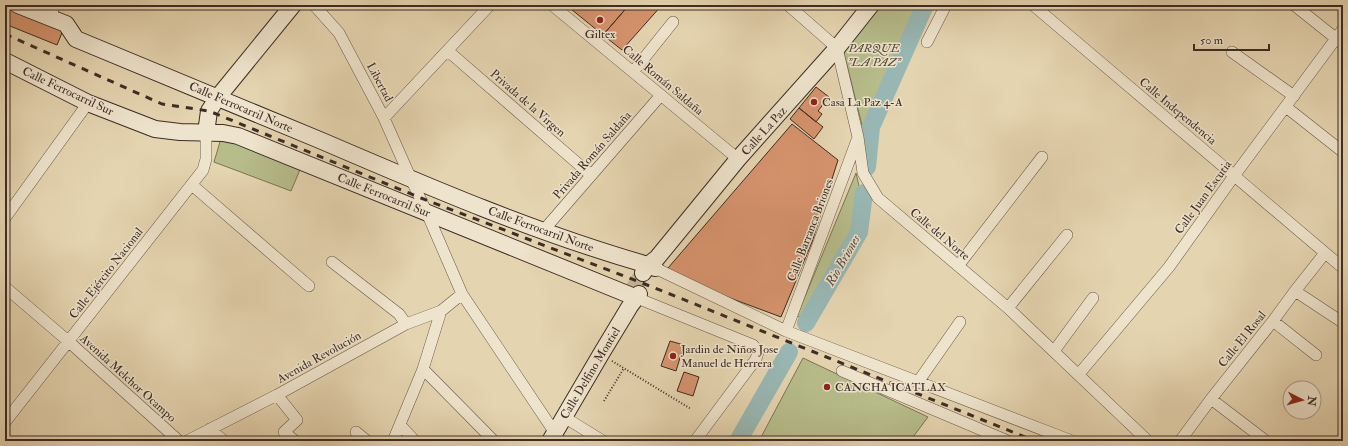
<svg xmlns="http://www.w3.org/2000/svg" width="1348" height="446" viewBox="0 0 1348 446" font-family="'IM FELL Double Pica',serif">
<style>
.green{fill:#b6bc8a;stroke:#7a7458}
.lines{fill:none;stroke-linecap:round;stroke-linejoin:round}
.river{stroke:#98b7b4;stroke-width:18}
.building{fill:#d6936d;stroke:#3d2c25}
.secondary-tunnel{stroke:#c3b294;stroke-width:16;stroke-dasharray:16 8;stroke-linecap:butt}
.street-casing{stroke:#675648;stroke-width:12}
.secondary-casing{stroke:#3d2c25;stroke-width:18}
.path{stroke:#3d2c25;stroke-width:2;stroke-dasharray:1 2;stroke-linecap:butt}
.street{stroke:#eee3cc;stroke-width:11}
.secondary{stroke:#eee3cc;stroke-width:16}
.rail{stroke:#3d2c25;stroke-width:3;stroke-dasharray:7 7;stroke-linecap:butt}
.poi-dot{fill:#8f2418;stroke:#eee3cc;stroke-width:1.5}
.labels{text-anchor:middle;stroke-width:3;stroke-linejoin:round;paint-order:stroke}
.poi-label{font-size:12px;fill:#3d2c25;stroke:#eee3cc;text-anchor:start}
.park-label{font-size:12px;font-style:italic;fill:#554939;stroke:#eee3cc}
.street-label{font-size:12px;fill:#3d2c25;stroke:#eee3cc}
.water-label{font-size:13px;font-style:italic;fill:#4f4842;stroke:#eee3cc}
</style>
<rect width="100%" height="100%" fill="#e5d4b0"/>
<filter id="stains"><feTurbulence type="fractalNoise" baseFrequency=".005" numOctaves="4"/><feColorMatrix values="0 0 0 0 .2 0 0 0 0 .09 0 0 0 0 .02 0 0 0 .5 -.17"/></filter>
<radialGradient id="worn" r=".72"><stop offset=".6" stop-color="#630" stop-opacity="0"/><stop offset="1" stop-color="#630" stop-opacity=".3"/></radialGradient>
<path class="green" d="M880,5h45l-54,122 -6,10 -22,-88z
M222,135l80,30 -11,26 -77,-29z
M856,173l4,17 -7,37 -49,92 -7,-3z
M803,358l125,59 -18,24h-151z"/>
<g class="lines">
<path class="river" d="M867,167l4,-40 54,-122
M806,323l53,-91 5,-39
M738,441l51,-89"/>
</g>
<path class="building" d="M5,5l59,23 -7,17 -52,-21z
M566,5h63l-26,30z
M629,5h33l-40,45 -19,-15z
M816,87l13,10 -11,14 4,3 -6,8 -17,-14z
M799,108l24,19 -9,12 -24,-20z
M792,124l46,36 -26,82 -31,75 -110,-41 -3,-8z
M670,341l14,4 -8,26 -15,-5z
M684,372l15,5 -6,19 -16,-5z"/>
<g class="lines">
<path class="secondary-tunnel" d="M632,291l10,-17"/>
<defs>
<path id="street" d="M314,5l25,28 45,85 27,61 16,34 35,81 93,139
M552,5l186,154
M788,5l49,43 21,89 5,36 15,25 130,110 140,133
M1033,5l310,263
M1294,5l49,39
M49,18l6,-13
M927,42l19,-37
M448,51l143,124
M1232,52l62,44
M633,72l40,-50
M1286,107l57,45
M384,118l106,-113
M192,185l117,101
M5,218l83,-115
M543,231l118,-136
M332,262l67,52 7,10
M958,266l84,-109
M655,268l131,63 286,110
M5,287l63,54 111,100
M1295,291l47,31
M637,298l116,47 5,7 -2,7 -61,82
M1008,308l59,-73
M1273,321l43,34
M786,331l71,-191
M1054,351l39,-53
M423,369l71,72
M842,371l166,70
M1079,374l90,-107 65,-91 109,-147
M918,382l42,-60
M277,395l20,25 -13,12 11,9
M1211,399l55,42
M564,417l39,24
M5,422l198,-252 3,-11v-26
M400,425l15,16
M210,429l14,12
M356,432l11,9
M187,441l90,-46 129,-71 35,-13 21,-17
M393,441l30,-72 18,-58
M1180,441l31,-42 62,-78 22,-30 30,-38"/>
<path id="secondary" d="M18,5l48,19 10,15c82,34 164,68 246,102 107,46 214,92 326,124l7,3
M5,61l83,42 67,26 25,3 43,1 15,3 399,162
M206,133l3,-22 9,-14 75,-92
M643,273l5,-8 9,-7 81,-99 99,-111 34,-43
M550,441l51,-87 29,-48 9,-12"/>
</defs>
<use href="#street" class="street-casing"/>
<use href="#secondary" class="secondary-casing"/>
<path class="path" d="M612,361l79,48
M604,401l20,-33"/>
<use href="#street" class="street"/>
<use href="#secondary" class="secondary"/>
<path class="rail" d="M5,34l157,70 47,7 212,87 234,90 380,153"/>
</g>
<g class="poi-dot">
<circle cx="600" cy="20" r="4"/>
<circle cx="814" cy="102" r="4"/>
<circle cx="673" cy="356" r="4"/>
<circle cx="827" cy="387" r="4"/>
</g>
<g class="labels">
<g class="poi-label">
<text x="600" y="38" text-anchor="middle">Giltex</text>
<text x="822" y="106">Casa La Paz 4-A</text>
<text x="681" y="353">Jardin de Niños Jose<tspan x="681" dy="14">Manuel de Herrera</tspan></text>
<text x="835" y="391">CANCHA ICATLAX</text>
</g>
<g class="park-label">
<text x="874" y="52">PARQUE<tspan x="874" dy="14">"LA PAZ"</tspan></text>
</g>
<g class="street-label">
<text transform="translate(663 80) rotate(40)" y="4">Calle Román Saldaña</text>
<text transform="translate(380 82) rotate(62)" y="4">Libertad</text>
<text transform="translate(68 91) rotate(25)" y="4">Calle Ferrocarril Sur</text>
<text transform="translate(528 103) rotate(41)" y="4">Privada de la Virgen</text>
<text transform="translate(241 107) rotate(23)" y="4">Calle Ferrocarril Norte</text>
<text transform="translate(1178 111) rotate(40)" y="4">Calle Independencia</text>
<text transform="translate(764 131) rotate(-48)" y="4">Calle La Paz</text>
<text transform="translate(592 155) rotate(-49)" y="4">Privada Román Saldaña</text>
<text transform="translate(384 195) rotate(22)" y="4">Calle Ferrocarril Sur</text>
<text transform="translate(1203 197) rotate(-54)" y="4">Calle Juan Escutia</text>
<text transform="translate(541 229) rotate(20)" y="4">Calle Ferrocarril Norte</text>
<text transform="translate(810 230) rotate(-69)" y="4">Calle Barranca Briones</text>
<text transform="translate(940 234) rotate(40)" y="4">Calle del Norte</text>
<text transform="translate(106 273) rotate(-52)" y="4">Calle Ejército Nacional</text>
<text transform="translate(1242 339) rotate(-51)" y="4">Calle El Rosal</text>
<text transform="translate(319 357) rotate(-29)" y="4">Avenida Revolución</text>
<text transform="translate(590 373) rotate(-59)" y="4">Calle Delfino Montiel</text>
<text transform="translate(128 378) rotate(42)" y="4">Avenida Melchor Ocampo</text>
</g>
<g class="water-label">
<text transform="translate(842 260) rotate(-60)" y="5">Rio Briones</text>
</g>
</g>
<rect width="1348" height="446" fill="none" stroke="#e5d4b0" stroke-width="20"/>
<rect x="6" y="6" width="1336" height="434" fill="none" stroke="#3d2c25" stroke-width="2"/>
<rect x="10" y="10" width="1328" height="426" fill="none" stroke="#3d2c25"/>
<g transform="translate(1302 400) rotate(96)"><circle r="19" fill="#eee3cc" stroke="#a79a89"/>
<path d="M0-3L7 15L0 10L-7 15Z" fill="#8f2418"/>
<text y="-6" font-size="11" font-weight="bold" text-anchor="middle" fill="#3d2c25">N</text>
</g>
<path d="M1194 44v6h75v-6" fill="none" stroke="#3d2c25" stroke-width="2"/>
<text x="1200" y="44" font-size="12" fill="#3d2c25" stroke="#eee3cc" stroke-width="3" paint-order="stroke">50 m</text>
<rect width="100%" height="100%" filter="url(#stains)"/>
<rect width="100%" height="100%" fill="url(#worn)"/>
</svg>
